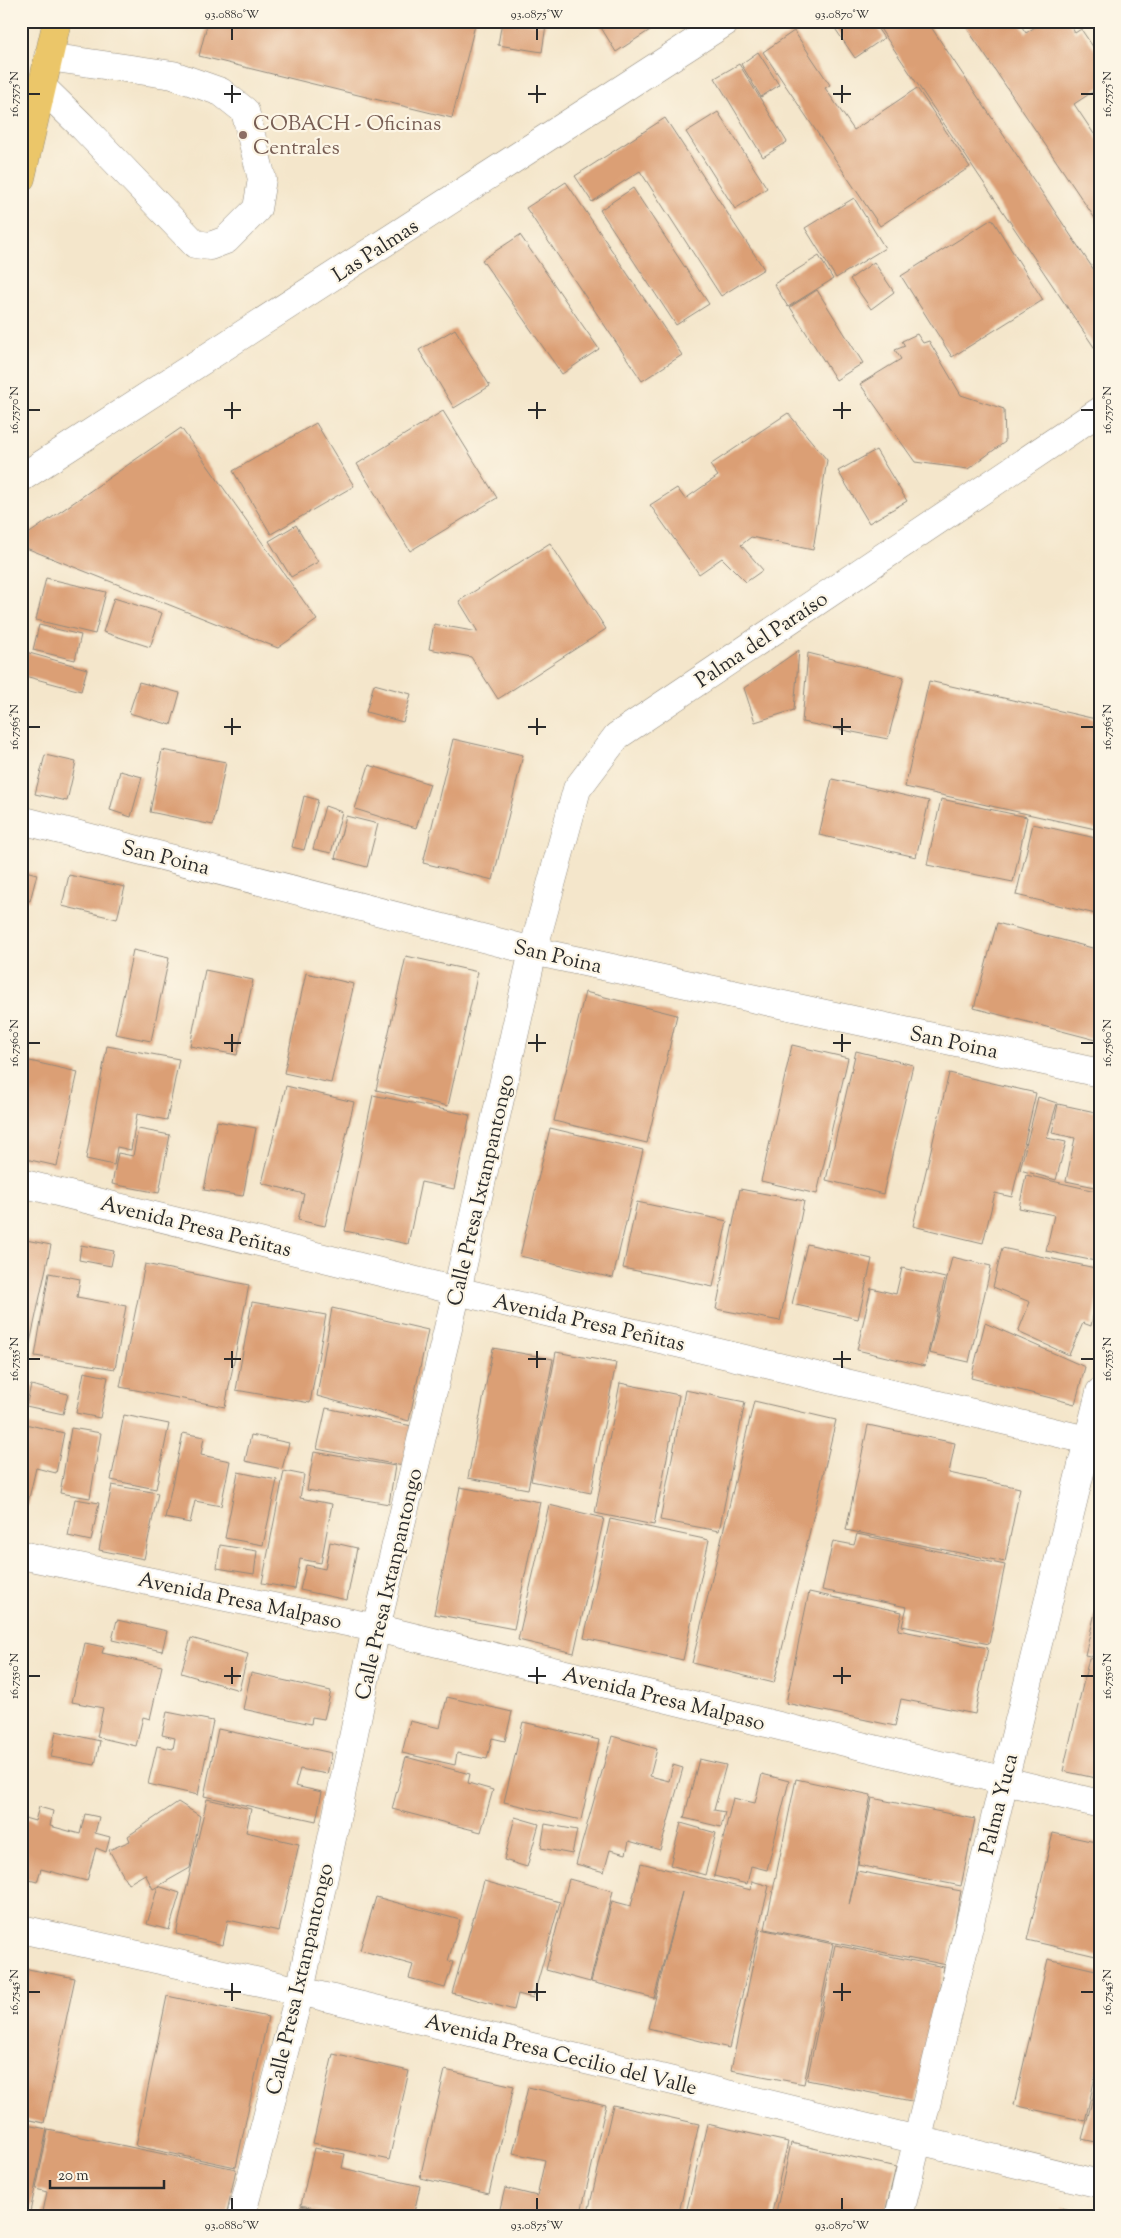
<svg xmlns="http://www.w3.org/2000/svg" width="1121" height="2238" viewBox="0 0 1121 2238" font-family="'Sorts Mill Goudy',serif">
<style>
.building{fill:#db9f74}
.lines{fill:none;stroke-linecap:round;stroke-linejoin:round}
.minor-casing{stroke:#90887b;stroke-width:29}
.major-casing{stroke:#90887b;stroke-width:29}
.minor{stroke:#fff;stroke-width:28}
.major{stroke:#ebc669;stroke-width:28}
.ticks{fill:none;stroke:#2b2b2b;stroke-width:2}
.education-dot{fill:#8d6e63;stroke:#fcf5e5;stroke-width:2}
.labels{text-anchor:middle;stroke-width:4.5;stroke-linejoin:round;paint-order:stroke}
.education-label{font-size:21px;fill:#785e54;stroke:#fcf5e5;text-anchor:start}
.street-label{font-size:21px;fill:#2b2b2b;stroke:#fcf5e5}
.neatline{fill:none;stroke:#2b2b2b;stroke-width:2}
.ticks-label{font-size:12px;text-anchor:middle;fill:#2b2b2b}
</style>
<rect width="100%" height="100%" fill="#fcf5e5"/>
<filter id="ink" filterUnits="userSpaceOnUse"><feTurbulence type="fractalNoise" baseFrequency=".02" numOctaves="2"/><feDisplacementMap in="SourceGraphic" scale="10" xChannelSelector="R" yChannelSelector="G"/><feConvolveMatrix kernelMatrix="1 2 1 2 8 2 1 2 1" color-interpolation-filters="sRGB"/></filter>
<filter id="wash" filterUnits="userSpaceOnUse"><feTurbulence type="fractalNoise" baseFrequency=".0096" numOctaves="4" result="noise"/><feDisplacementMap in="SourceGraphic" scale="20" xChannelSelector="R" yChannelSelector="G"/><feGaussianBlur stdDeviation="1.12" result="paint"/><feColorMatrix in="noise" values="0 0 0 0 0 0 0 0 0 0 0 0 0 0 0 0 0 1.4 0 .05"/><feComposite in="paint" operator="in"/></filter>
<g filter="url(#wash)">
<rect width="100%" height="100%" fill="#f4e6cb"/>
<g id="blocks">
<path class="building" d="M208,21h268l-24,97 -253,-62z
M502,21l44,4 -4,27 -44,-7z
M597,21h67l-48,31z
M830,21h42l12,17 -29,20z
M875,21h52l173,258v77z
M962,21h56l8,12 18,-12h24l7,12 6,-4 19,28v30l-26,17 26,39v83z
M794,31l36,54 -5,3 29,42 63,-42 53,79 -90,59 -117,-174z
M758,52l21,33 -18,12 -20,-33z
M739,64l48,78 -24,15 -48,-79z
M718,112l49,76 -32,21 -49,-77z
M665,118l99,151 -43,27 -81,-125 -48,31 -17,-26z
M566,182l116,173 -40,26 -116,-173z
M633,188l76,116 -33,21 -76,-115z
M854,198l31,50 -49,30 -31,-50z
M992,219l51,81 -91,57 -51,-81z
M520,235l79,114 -37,25 -80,-114z
M819,256l14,23 -45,28 -14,-23z
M874,262l20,30 -23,17 -21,-30z
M817,290l46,73 -27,17 -46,-73z
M455,329l35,57 -36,22 -35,-58z
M917,334l6,9 6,-2 32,54 43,14 1,33 -37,27 -53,-7 -55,-78 41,-25 -6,-9 10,-4 -3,-5z
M443,411l54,87 -87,53 -53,-87z
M788,413l39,47 -14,90 -62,-13 -10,8 22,25 -17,12 -24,-24 -23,16 -49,-69 27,-17 8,11 33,-23 -8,-11z
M316,423l38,63 -83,48 -38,-63z
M181,428l136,192 -39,28 -257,-102v-7z
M876,450l31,51 -38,22 -31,-52z
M296,525l22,37 -27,15 -22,-36z
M550,543l56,86 -108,70 -27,-42 -42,-8 5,-25 44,8 -19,-31z
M46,578l60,14 -11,42 -59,-14z
M114,598l48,15 -12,34 -47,-15z
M39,625l42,10 -6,25 -42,-10z
M799,650l-5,60 -39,12 -11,-34z
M22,651l65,18 -6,22 -60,-16z
M808,653l96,24 -16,62 -86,-17z
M929,681l171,39v110l-195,-43z
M139,682l41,11 -9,32 -42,-12z
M374,684l37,10 -8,28 -37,-10z
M453,739l70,16 -30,125 -70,-17z
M162,750l64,12 -13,63 -63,-13z
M45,755l31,7 -9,39 -32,-7z
M369,765l61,19 -14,44 -61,-19z
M120,771l22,6 -11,40 -21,-7z
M832,779l97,22 -13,56 -97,-22z
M304,796l14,4 -14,50 -12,-3z
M941,799l86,18 -14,65 -86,-17z
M325,806l17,6 -11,41 -18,-4z
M346,816l32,8 -11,43 -32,-9z
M1033,824l67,15v76l-84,-20z
M21,870l16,4 -7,27 -9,-3z
M69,875l56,12 -8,32 -55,-13z
M997,923l103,27v91l-126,-33z
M133,950l36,8 -18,83 -36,-7z
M406,956l72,16 -30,134 -72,-16z
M205,970l48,10 -16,75 -47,-9z
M306,973l48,11 -23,99 -47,-10z
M585,992l92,23 -30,128 -93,-22z
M792,1045l56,13 -31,136 -56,-13z
M107,1046l72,13 -12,61 -30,-6 -6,36 -14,-3 -3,18 -28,-6z
M856,1051l57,14 -30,129 -57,-14z
M21,1059l57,13 -21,94 -36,-8z
M949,1073l87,20 -24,104 -17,-4 -12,50 -70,-17z
M286,1086l68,16 -29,124 -27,-6 6,-26 -42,-11z
M373,1095l97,20 -16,74 -33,-7 -13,62 -63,-13z
M1038,1097l19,6 -10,35 19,4 -10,38 -36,-10z
M1058,1104l42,9v75l-34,-7 9,-43 -23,-5z
M217,1121l39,7 -13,68 -39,-6z
M550,1128l93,22 -30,128 -93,-22z
M138,1129l32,6 -11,58 -47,-9 6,-31 15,3z
M1026,1175l74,17v70l-54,-11 8,-36 -35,-7z
M740,1189l64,12 -24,120 -64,-12z
M637,1202l90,19 -14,66 -90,-19z
M21,1239l30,6 -29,135h-1z
M807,1244l65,15 -14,60 -66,-15z
M81,1245l33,6 -3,15 -32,-6z
M1002,1248l98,21v15l-9,42 -8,-3 -14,32 -51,-23 12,-30 -37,-15z
M952,1257l39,9 -22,96 -40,-9z
M145,1264l104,21 -24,122 -105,-20z
M902,1268l43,10 -20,88 -68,-16 14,-62 25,6z
M49,1273l31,6 -3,18 49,9 -11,63 -80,-13z
M252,1302l74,13 -16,88 -74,-13z
M332,1308l96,22 -19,91 -92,-25z
M985,1323l100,44 -10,37 -104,-26z
M493,1348l60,11 -25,130 -60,-11z
M556,1352l60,11 -25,130 -60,-12z
M84,1372l24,5 -8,41 -24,-5z
M620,1383l59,12 -25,130 -59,-12z
M31,1385l37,9 -5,20 -37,-8z
M685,1390l60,12 -26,129 -59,-11z
M754,1401l82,19 -62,263 -82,-20z
M326,1408l86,18 -9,40 -86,-17z
M124,1415l45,9 -13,65 -45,-9z
M21,1423l43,10 -8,40 -20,-5 -13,56h-2z
M868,1425l87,18 -6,30 71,15 -15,74 -159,-32z
M71,1428l30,5 -11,65 -30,-5z
M183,1433l21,4 -3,18 29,6 -9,45 -26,-5 -5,22 -25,-5z
M251,1435l38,8 -7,26 -37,-8z
M314,1452l81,14 -6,38 -82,-14z
M284,1471l20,4 -4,23 32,6 -11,59 -21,-4 -5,30 -33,-6z
M238,1472l39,8 -14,65 -38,-7z
M112,1485l46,8 -14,66 -45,-9z
M460,1487l80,15 -26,127 -80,-15z
M75,1499l24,4 -8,38 -23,-5z
M549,1505l55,13 -30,135 -56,-13z
M610,1519l99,21 -26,120 -99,-22z
M857,1534l148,31 -16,79 -87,-18 5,-19 -85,-17 11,-49 21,4z
M330,1542l27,6 -10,52 -47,-10 6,-25 19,4z
M220,1545l37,6 -3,23 -37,-6z
M809,1592l93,20 -4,18 90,18 -13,66 -74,-15 -6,27 -109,-23z
M1098,1600h2v58l-15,-3z
M117,1620l50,11 -5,20 -50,-11z
M191,1638l57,16 -9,36 -58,-17z
M85,1643l19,4 -2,6 60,13 -12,53 -7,-2 -7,29 -39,-9 6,-29 -31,-6z
M1089,1658l11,2v119l-37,-8z
M251,1673l80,18 -7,28 -12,-2 -1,7 -68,-15z
M447,1697l65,15 -7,29 -13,-3 -5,21 -30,-6 -2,12 -53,-12 8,-32 30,7z
M167,1712l46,9 -15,74 -50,-11 9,-38 16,3 2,-11 -13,-3z
M523,1722l76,18 -18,80 -77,-18z
M218,1729l114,24 -5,21 -27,-5 -5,17 27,6 -6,29 -112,-25z
M56,1731l44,10 -5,24 -44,-8z
M612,1736l45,13 -7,27 19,5 4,-16 10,3 -23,82 -31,-9 -3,13 -16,-4 -6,22 -28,-8z
M406,1757l64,17 -2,9 25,7 -12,42 -89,-23z
M699,1759l27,6 -12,45 11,2 -4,15 -37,-9z
M762,1774l27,7 -22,89 -16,-4 -4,18 -33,-8 19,-78 22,5z
M796,1779l75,16 -22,110 8,-34 104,20 -14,74 -182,-36z
M872,1798l103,21 -14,67 -103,-21z
M207,1799l44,10 -5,23 53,12 -20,87 -51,-11 -5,25 -47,-11z
M178,1802l22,14 -10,52 -37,21 -8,-15 -17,10 -19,-34 21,-9 -2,-5z
M39,1807l14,4 -3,15 30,8 5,-20 14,3 -4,16 15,4 -4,15 -10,-4 -9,33 -46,-12 -4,13 -15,-4 2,-6 -3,-1v-54l14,4z
M515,1817l24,7 -12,43 -23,-7z
M681,1823l35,10 -11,42 -35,-10z
M545,1824l32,6 -5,24 -31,-6z
M1053,1833l47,10v114l-73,-17z
M641,1863l110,27 1,-9 17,5 -40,162 -81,-20 34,-136 -28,106 -63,-16 21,-81 19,5z
M569,1879l44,12 -23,91 -44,-12z
M484,1881l76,21 -27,96 -15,-4 -4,16 -62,-17z
M158,1886l22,7 -11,37 -22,-6z
M376,1897l84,23 -12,41 5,1 -8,26 -36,-10 4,-13 -53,-15z
M760,1929l73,15 -29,140 -73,-14z
M835,1945l109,22 -28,135 -109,-22z
M1048,1959l52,12v85l-15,65 -71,-16z
M21,1967l5,1 -4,21h-1z
M28,1969l47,9 -31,145 -23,-5v-117z
M167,1996l101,21 -32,150 -100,-21z
M333,2054l76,17 -20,89 -76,-17z
M445,2070l69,16 -25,108 -69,-16z
M1100,2071v72l-18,-4z
M528,2087l78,18 -26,112h-82l7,-29 32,8 8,-36 -32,-7z
M613,2105l86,19 -21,93h-91z
M21,2124l26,5 -18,88h-8z
M707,2124l81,18 -17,75h-86z
M48,2130l188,39 -10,48h-184l5,-25 -11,-3z
M791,2143l105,24 -12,50h-109z
M314,2148l31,6 -3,14 78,18 -7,31h-58l-54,-12z
M301,2206l45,10v1h-48z
M1062,2208l35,8v1h-37z"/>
</g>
</g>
<g filter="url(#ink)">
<use href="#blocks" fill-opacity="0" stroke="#90887b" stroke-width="1"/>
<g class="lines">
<defs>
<path id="minor" d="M42,87l41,40 112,117 15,2 16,-6 31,-31 5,-30 -17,-68 -24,-19 -48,-17 -125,-18
M21,478l706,-457
M21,820l512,131 567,122
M21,1183l436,108 643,152
M21,1555l355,73 724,176
M21,1929l279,62 800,193
M241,2217l59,-226 76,-363 81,-337 76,-340 44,-162 40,-53 483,-325
M899,2217l105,-436 96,-389"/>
<path id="major" d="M21,178l36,-157"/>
</defs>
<use href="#minor" class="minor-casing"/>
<use href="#major" class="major-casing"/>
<use href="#minor" class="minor"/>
<use href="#major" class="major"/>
</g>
</g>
<path class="ticks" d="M232,28v12M537,28v12M842,28v12M232,85v18M537,85v18M842,85v18M28,94h12M224,94h17M528,94h18M833,94h18M1081,94h13M232,402v17M537,402v17M842,402v17M28,410h12M224,410h17M528,410h18M833,410h18M1081,410h13M232,718v17M537,718v17M842,718v17M28,727h12M224,727h17M528,727h18M833,727h18M1081,727h13M232,1034v18M537,1034v18M842,1034v18M28,1043h12M224,1043h17M528,1043h18M833,1043h18M1081,1043h13M232,1351v17M537,1351v17M842,1351v17M28,1359h12M224,1359h17M528,1359h18M833,1359h18M1081,1359h13M232,1667v17M537,1667v17M842,1667v17M28,1676h12M224,1676h17M528,1676h18M833,1676h18M1081,1676h13M232,1983v18M537,1983v18M842,1983v18M28,1992h12M224,1992h17M528,1992h18M833,1992h18M1081,1992h13M232,2198v12M537,2198v12M842,2198v12"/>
<circle class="education-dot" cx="243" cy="135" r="5"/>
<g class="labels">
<g class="education-label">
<text x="253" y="130">COBACH - Oficinas<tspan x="253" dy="24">Centrales</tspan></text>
</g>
<g class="street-label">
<text transform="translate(375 250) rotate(-33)" y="7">Las Palmas</text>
<text transform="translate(761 639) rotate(-34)" y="7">Palma del Paraíso</text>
<text transform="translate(166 857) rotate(14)" y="7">San Poina</text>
<text transform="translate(558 956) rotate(13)" y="7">San Poina</text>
<text transform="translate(954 1042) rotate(12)" y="7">San Poina</text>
<text transform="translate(480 1190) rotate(-77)" y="7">Calle Presa Ixtanpantongo</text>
<text transform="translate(196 1226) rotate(14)" y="7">Avenida Presa Peñitas</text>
<text transform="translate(589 1322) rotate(13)" y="7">Avenida Presa Peñitas</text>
<text transform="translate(388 1584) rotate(-77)" y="7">Calle Presa Ixtanpantongo</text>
<text transform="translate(240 1600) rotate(12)" y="7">Avenida Presa Malpaso</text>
<text transform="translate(664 1698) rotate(14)" y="7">Avenida Presa Malpaso</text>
<text transform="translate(998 1804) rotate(-76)" y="7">Palma Yuca</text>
<text transform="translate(299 1979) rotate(-77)" y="7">Calle Presa Ixtanpantongo</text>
<text transform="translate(561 2054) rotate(14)" y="7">Avenida Presa Cecilio del Valle</text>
</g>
</g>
<rect width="1121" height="2238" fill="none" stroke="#fcf5e5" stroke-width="55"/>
<path d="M50 2180v8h114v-8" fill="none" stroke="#2b2b2b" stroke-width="2.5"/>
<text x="58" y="2180" font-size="15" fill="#2b2b2b" stroke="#fcf5e5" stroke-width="4" paint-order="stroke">20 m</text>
<rect x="28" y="28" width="1066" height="2182" class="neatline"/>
<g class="ticks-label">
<text x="232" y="18">93.0880°W</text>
<text x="537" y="18">93.0875°W</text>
<text x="842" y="18">93.0870°W</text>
<text transform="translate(14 94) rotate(-90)" y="4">16.7575°N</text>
<text transform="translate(1107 94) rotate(-90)" y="4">16.7575°N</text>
<text transform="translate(14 410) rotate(-90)" y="4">16.7570°N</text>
<text transform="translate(1107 410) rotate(-90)" y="4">16.7570°N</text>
<text transform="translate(14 727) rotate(-90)" y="4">16.7565°N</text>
<text transform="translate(1107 727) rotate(-90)" y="4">16.7565°N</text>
<text transform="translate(14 1043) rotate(-90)" y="4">16.7560°N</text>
<text transform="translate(1107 1043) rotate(-90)" y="4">16.7560°N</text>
<text transform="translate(14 1359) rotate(-90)" y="4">16.7555°N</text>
<text transform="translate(1107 1359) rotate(-90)" y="4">16.7555°N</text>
<text transform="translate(14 1676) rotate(-90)" y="4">16.7550°N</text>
<text transform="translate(1107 1676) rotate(-90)" y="4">16.7550°N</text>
<text transform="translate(14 1992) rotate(-90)" y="4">16.7545°N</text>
<text transform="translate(1107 1992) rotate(-90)" y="4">16.7545°N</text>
<text x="232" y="2229">93.0880°W</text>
<text x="537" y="2229">93.0875°W</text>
<text x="842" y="2229">93.0870°W</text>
</g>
</svg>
